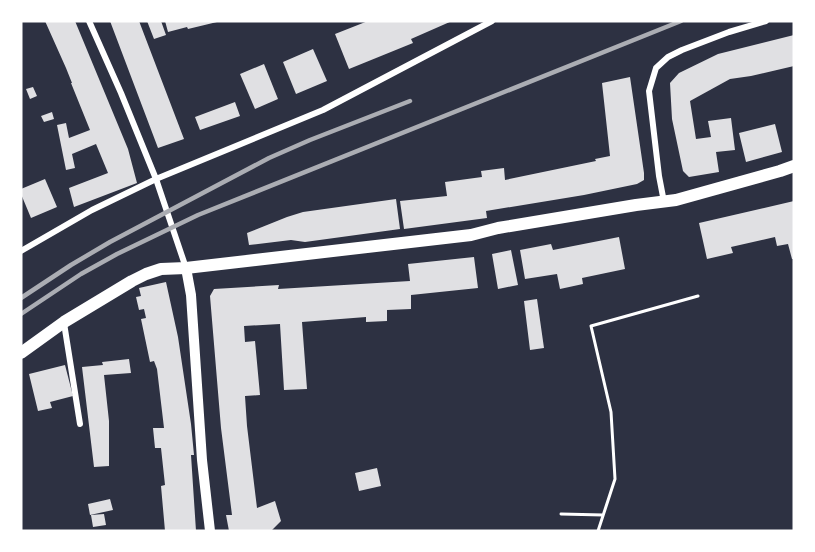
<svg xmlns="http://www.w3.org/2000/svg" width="815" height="552" viewBox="0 0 815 552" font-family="'Libre Baskerville',serif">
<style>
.building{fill:#e0e0e3}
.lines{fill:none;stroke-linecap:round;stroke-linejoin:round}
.path{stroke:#fff;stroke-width:3}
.minor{stroke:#fff;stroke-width:6}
.tertiary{stroke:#fff;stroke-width:10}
.secondary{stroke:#fff;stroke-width:12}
.rail{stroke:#abadb3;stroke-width:4.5}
</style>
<rect width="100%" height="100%" fill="#2d3142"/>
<path class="building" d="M45,21h30l53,128 9,34 -63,24 -5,-19 39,-15 -12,-29 -24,10 3,14 -9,2 -9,-45 9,-2 3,15 21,-8 -19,-47h1l-6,-15z
M110,21h29l45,118 -26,9z
M147,21h14l5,14 -12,4z
M165,21h52v1l-29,7 -1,-2 -19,5z
M368,21h84l-41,18 2,4 -64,26 -14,-35z
M794,35v31l-43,10 -21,3 -40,22 6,38 15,-2 -3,-16 23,-3 4,32 -19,2 3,20 -30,5 -6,-6 -11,-52 -2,-36 9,-10 39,-19z
M313,49l14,32 -31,13 -13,-32z
M264,64l14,35 -23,10 -15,-35z
M630,77l14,96v7l-7,4 -53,11 -98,16 1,7 -83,11 -4,-28 47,-5 -2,-14 37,-5 -1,-6 23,-3 1,12 91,-19 -1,-2 15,-3 -8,-73z
M33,87l4,9 -7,3 -4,-10z
M235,102l5,14 -40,14 -5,-13z
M52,112l2,7 -10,3 -3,-6z
M775,124l7,28 -36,10 -7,-29z
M45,179l12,28 -26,11 -10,-24v-5z
M396,199l4,30 -95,13 -14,-2 -42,5 -2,-12 40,-16 16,-5z
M794,201v58h-2l-4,-15 -11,2 -2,-9 -44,10 2,6 -26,6 -8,-36z
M619,237l6,32 -43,9 1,6 -23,5 -3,-15 -32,5 -5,-29 31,-6 2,6z
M511,250l7,35 -20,4 -6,-35z
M474,257l4,31 -67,7v14l-24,1v11l-21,1v-5l-64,5 5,67 -23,1 -4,-66 -36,2 1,16 10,-1 5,54 -15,1 2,30 10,82 18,-7 6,20 -10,10h-42l-3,-16h6l-11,-87 -11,-132 4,-7 65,-4 -1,4 132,-8 -2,-17z
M166,282l12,55 13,87 3,31h-3l5,76h-31l-4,-45 4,-1 -4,-37h-6l-2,-20h11l-2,-17 -5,-42 -3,-8 -4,1 -9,-43 5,-1 -2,-9 -5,1 -3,-13 5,-1 -2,-8z
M537,299l7,49 -14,2 -6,-49z
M129,359l2,14 -27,2 5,46v45l-15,1 -12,-100 21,-2 -1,-3z
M65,365l8,31 -23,6 2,6 -14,3 -9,-37z
M377,468l4,18 -22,5 -4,-18z
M110,499l3,11 -23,5 -2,-11z
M104,514l2,11 -13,2 -2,-12z"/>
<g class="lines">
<path class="path" d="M561,514l42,1
M598,531l17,-52 -4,-67 -20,-86 107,-30"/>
<path class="minor" d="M89,21l32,72 35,86 30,89
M664,202l-5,-26 -10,-85 7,-23 12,-11 14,-7 47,-18 37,-11
M21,251l71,-41 64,-31 167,-69 169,-89
M64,323l16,101"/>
<path class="tertiary" d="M186,268l5,27 11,165 8,71"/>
<path class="secondary" d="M21,353l43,-31 68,-41 14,-7 15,-5 25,-1 285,-33 27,-7 138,-23 40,-5 104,-29 14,-5"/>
<path class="rail" d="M21,298l50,-33 39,-23 159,-84 41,-18 100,-39
M21,314l60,-40 36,-20 81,-39 483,-194"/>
</g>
<rect width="815" height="552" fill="none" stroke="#ffffff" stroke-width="45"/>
</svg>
